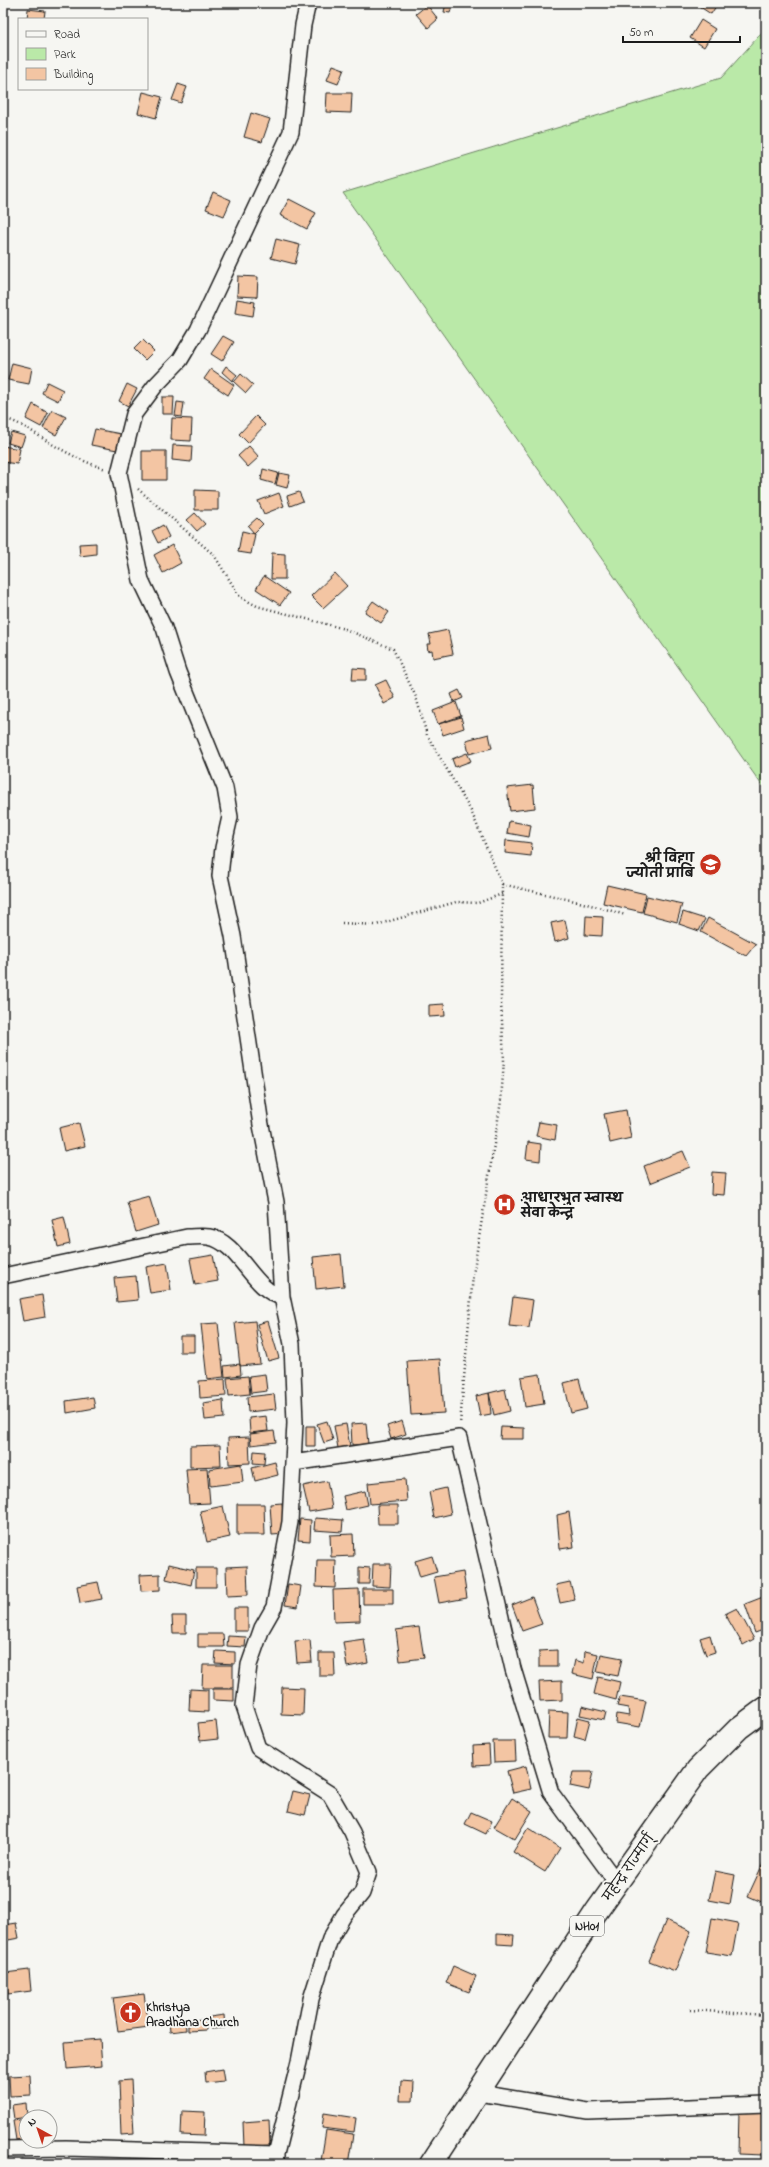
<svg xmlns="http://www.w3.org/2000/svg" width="769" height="2167" viewBox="0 0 769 2167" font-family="'Indie Flower','Playpen Sans Deva',sans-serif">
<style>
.green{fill:#bae9a8;stroke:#6b8262}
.building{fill:#f3c5a3;stroke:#1c1c1c}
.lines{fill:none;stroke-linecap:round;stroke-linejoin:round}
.street-casing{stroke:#1c1c1c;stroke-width:18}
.highway-casing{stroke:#1c1c1c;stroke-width:25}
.path{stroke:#1c1c1c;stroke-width:2.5;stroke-dasharray:1 3;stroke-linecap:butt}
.street{stroke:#f6f6f2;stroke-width:15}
.highway{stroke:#f6f6f2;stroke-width:22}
.labels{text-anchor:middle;stroke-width:4;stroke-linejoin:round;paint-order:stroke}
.shield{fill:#f6f6f2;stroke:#5d5d5c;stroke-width:1}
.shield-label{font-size:12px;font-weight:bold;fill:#1c1c1c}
.poi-label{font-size:13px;font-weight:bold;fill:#1c1c1c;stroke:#f6f6f2;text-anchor:start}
.street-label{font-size:13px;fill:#1c1c1c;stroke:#f6f6f2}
</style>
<rect width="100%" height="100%" fill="#f6f6f2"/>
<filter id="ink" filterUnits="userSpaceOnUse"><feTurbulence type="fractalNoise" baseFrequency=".025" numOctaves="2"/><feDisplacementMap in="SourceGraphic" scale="8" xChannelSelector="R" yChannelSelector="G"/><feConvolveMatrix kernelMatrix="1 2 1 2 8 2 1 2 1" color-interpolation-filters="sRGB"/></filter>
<g filter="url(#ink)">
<path class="green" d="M766,28v763l-423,-598 378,-115z"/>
<path class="building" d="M446,3h7l-3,10 -6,-1z
M694,3h24l-7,11z
M427,5l11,14 -10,9 -12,-14z
M28,9l17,2 -1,8h-17z
M701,20l14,9 -11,18 -14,-9z
M333,65l11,4 -6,15 -11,-4z
M178,84l9,3 -6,16 -9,-3z
M143,92l19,5 -6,21 -18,-5z
M327,93h25l-1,20 -25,-1z
M251,113l19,6 -8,23 -18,-5z
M213,192l18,8 -7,16 -18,-7z
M289,199l27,14 -9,16 -27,-14z
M276,239l24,6 -5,19 -24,-6z
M238,276l20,1 -1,20 -20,-1z
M237,299l18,3 -2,14 -18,-3z
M223,336l11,6 -12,19 -11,-7z
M143,340l11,11 -9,9 -11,-11z
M12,363l20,5 -3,16 -21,-4z
M226,366l11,9 -5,6 -10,-9z
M211,369l23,16 -6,10 -24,-16z
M241,374l12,11 -7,8 -12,-11z
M47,382l16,8 -5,11 -16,-8z
M127,384l10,5 -9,17 -9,-5z
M162,397h12l-1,17h-11z
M177,402l7,1 -2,14 -7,-1z
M33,404l15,9 -7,14 -15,-8z
M52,410l14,7 -10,18 -13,-7z
M256,416l9,9 -17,18 -9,-9z
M172,418l20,1 -1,22 -20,-1z
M95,429l26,5 -4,16 -26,-5z
M11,432l14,4 -4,11 -13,-4z
M173,445l19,1 -1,16 -19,-2z
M3,446l17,3 -3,15 -14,-2z
M249,446l10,11 -11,10 -10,-11z
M142,451h24v29h-24z
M263,469l15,4 -3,11 -14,-4z
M279,473l11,2 -3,13 -11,-3z
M195,490l23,1v19h-23z
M299,492l4,9 -13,5 -3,-10z
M279,493l5,13 -20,8 -6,-13z
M195,513l10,11 -8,7 -10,-11z
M257,518l6,6 -9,9 -6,-7z
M163,525l6,12 -11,6 -6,-12z
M242,531l13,3 -4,20 -13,-2z
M96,543v11l-16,2 -1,-12z
M172,545l9,18 -18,10 -9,-18z
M272,553l13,1v25h-14z
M335,573l12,13 -24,22 -12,-12z
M264,576l25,17 -9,12 -24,-16z
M373,601l16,11 -8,11 -16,-11z
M448,630l5,24 -20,4 -1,-8 -4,1 -1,-7h4l-2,-10z
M353,668l13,1v11h-14z
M386,680l9,18 -11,6 -9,-19z
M459,690l4,8 -9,4 -3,-8z
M456,702l5,14 -23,8 -5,-13z
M461,717l3,11 -21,7 -4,-11z
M489,734l3,14 -23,6 -3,-14z
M467,753l4,8 -16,6 -3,-8z
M533,785l2,23 -25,3 -3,-23z
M509,821l22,4 -2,12 -22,-4z
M506,840l26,3 -1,13 -26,-3z
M607,885l39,9 -4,18 -39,-9z
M647,896l35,8 -5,18 -34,-9z
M683,912l22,7 -6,12 -20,-7z
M586,916l17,1 -1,19 -17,-1z
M708,918l48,26 -10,12 -45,-24z
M565,920l4,18 -14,4 -4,-19z
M444,1004l1,12 -16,1v-12z
M626,1110l5,28 -21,5 -6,-29z
M539,1122l18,3 -2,15 -19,-4z
M79,1123l6,23 -21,5 -5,-23z
M528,1142l13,2 -1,17 -14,-2z
M683,1151l7,16 -40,16 -6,-17z
M712,1172l14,1 -2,22 -13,-1z
M149,1196l9,29 -22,7 -9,-30z
M64,1217l6,27 -12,3 -6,-27z
M341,1254l3,32 -28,3 -3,-32z
M213,1255l5,26 -23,4 -5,-26z
M167,1263l4,27 -21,3 -4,-26z
M136,1276l2,24 -21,2 -3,-24z
M42,1295l3,22 -22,4 -4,-22z
M513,1297l20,3 -4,28 -20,-2z
M255,1321l5,43 -20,2 -5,-43z
M268,1321l11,37 -11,3 -11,-37z
M218,1323l6,54 -17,2 -6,-55z
M180,1336h14v16h-14z
M440,1359l4,54 -33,2 -4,-54z
M240,1364l1,11 -16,2 -1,-11z
M265,1374l2,17 -16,2 -2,-17z
M540,1374l4,30 -19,3 -4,-30z
M248,1376l2,18 -21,2 -2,-18z
M225,1379l1,17 -26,2 -1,-17z
M579,1379l8,30 -16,4 -7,-30z
M505,1389l5,22 -16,4 -5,-22z
M489,1393l2,21 -11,2 -4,-20z
M274,1394l2,15 -28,3 -1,-15z
M93,1397l2,11 -28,5 -1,-12z
M223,1400l1,18 -19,2 -2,-17z
M266,1416l2,15 -18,2 -1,-15z
M327,1421l6,19 -9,3 -7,-19z
M402,1421l4,13 -15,5 -4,-13z
M366,1423l2,21 -16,1 -1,-21z
M346,1424l4,22 -12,2 -4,-22z
M306,1426h9v20h-9z
M501,1427l23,1v11h-24z
M274,1431l2,11 -25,3 -1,-11z
M249,1437l1,26 -21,1 -1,-26z
M220,1445l1,21 -31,1v-21z
M254,1451l11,1 -1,12 -11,-1z
M275,1462l3,13 -23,6 -3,-13z
M241,1464l2,18 -33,4 -1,-17z
M207,1468l3,35 -21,1 -3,-35z
M405,1479l2,22 -37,3 -2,-21z
M327,1481l5,27 -23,4 -6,-26z
M446,1488l5,26 -17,4 -5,-26z
M365,1491l3,14 -22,5 -3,-14z
M282,1503l3,31 -13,1 -2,-31z
M237,1504h27l1,31h-28z
M377,1505h21v19h-20z
M223,1506l7,31 -23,5 -7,-31z
M569,1512l5,35 -14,2 -3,-34z
M315,1518l28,2 -1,12 -28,-2z
M300,1519l11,1 -1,21 -12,-1z
M353,1534l1,22 -23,1 -1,-22z
M432,1556l5,16 -17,5 -5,-16z
M317,1560h19l-1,28 -19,-1z
M169,1564l25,6 -3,15 -25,-6z
M373,1564h18l-1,23 -18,-1z
M247,1566l1,29 -21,1 -1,-29z
M359,1567l11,1 -1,16h-10z
M196,1568h20v19h-20z
M463,1572l4,26 -28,5 -5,-26z
M160,1574v16l-19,1 -1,-16z
M98,1582l4,17 -22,4 -3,-17z
M570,1582l5,18 -15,3 -4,-18z
M288,1584l13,2 -3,21 -13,-2z
M359,1589l1,32 -26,1 -1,-32z
M363,1589h30v15h-30z
M532,1597l10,27 -20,7 -10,-26z
M763,1597l3,9v23l-11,4 -10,-29z
M234,1608h14v23h-14z
M737,1608l17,31 -11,6 -18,-31z
M172,1616h14v17h-13z
M419,1627l5,31 -24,3 -4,-31z
M198,1634h25l1,13h-26z
M710,1635l5,17 -9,3 -6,-17z
M228,1636l18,1 -1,10 -18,-1z
M364,1639l4,24 -21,4 -4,-25z
M310,1640l2,22 -15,1 -2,-22z
M557,1650v17h-18v-16z
M216,1651l19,1v12l-20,-1z
M585,1651l13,3 -5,25 -21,-5 3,-14 9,3z
M319,1653h15l1,23h-16z
M601,1654l21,4 -4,18 -21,-4z
M203,1665h30v23h-31z
M598,1677l22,5 -4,18 -22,-6z
M562,1681v19l-22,1 -1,-19z
M282,1687l22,1 -1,27 -22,-1z
M190,1689l18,1v22l-19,-1z
M213,1689h21v12l-21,-1z
M620,1697l26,4 -6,26 -24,-4 1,-9 12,2 -1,-8 -11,-2z
M582,1706l24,6 -2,8 -24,-5z
M549,1711l19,1 -1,26h-19z
M578,1717l12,3 -5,19 -11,-3z
M216,1721l2,18 -18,2 -2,-18z
M493,1741h22l1,20 -22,1z
M489,1745l1,20 -16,1 -1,-20z
M526,1766l5,23 -18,4 -6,-22z
M573,1772h20l-4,18 -19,-4z
M293,1791l17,4 -5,20 -17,-4z
M765,1795h1v15h-1z
M512,1798l20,13 -17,28 -21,-12z
M471,1812l21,9 -6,13 -21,-10z
M528,1828l32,20 -15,24 -32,-20z
M766,1857v43l-2,3 -16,-7z
M715,1871l20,4 -5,29 -21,-4z
M712,1918l26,5 -6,33 -26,-4z
M666,1920l25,11 -16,40 -26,-10z
M16,1923l3,15 -16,3v-16z
M497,1934l17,1 -1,10 -16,-1z
M453,1966l23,10 -7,16 -23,-9z
M29,1970l2,21 -23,3 -3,-21z
M144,1994l5,33 -31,4 -5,-33z
M224,2015l1,13 -14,1 -1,-12z
M185,2019l1,11 -16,2 -1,-12z
M206,2019v11l-18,1v-11z
M100,2039l2,27 -35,3 -2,-27z
M222,2069l2,12 -18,2 -1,-11z
M30,2075l1,20 -21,1 -1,-20z
M131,2080l3,54 -13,1 -2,-54z
M401,2081l13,1 -1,19h-13z
M26,2103l1,14 -13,2 -2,-14z
M182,2111l23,1 -1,24 -23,-1z
M739,2111h24l-1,44 -24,-1z
M324,2113l32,5 -2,14 -32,-4z
M26,2119v19l-10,2 -3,-19z
M269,2120l1,25 -26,2 -1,-25z
M326,2130l27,4 -5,30 -27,-3z
M41,2160v4h-21v-3z"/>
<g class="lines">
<defs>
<path id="street" d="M3,1276l184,-39c7,0 15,-1 22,0 30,5 43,53 73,60
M293,1463l166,-25 54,231 38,124 66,90
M479,2093l109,18 178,-7
M3,2149l63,-1 210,6
M276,2164v-10l23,-92 12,-63 19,-60 14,-24 18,-22 7,-21 -17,-40 -22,-38 -72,-46 -14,-42 5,-41 13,-37 12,-21 16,-85 5,-99 -3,-79 -10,-47 -6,-95 -15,-77 -28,-189 -13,-60 3,-28 7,-31 -5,-29 -47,-116 -14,-44 -23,-48 -22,-107 15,-59 21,-28 25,-26 18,-30 93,-198 12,-107 5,-22"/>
<path id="highway" d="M431,2164l165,-252 102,-143 41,-41 27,-20"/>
</defs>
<use href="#street" class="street-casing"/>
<use href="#highway" class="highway-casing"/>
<path class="path" d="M3,418c20,5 36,19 54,29 16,9 32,17 49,22
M138,489l76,66 26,42 17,9 88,23 48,20 23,48 11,38 44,76 31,73 -1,118 3,58 -3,41 -28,174 -13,149
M502,884c41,10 83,18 123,31
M342,923l34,2 80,-23 22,1 24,-9
M690,2010l76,5"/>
<use href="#street" class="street"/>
<use href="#highway" class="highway"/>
</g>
</g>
<defs>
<symbol id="school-disc" viewBox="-11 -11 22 22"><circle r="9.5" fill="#c8321e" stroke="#f6f6f2"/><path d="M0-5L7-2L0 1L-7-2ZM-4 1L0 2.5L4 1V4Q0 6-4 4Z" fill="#fff"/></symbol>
<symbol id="hospital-disc" viewBox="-11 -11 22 22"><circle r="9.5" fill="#c8321e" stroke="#f6f6f2"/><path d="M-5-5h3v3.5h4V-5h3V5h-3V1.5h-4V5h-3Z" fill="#fff"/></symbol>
<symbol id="church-disc" viewBox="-11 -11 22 22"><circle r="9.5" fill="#c8321e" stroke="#f6f6f2"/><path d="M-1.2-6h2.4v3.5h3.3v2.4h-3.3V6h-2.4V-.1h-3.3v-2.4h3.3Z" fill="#fff"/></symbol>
</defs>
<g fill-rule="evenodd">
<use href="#school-disc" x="698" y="852" width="25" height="25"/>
<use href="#hospital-disc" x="492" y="1192" width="25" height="25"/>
<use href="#church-disc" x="118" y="2000" width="25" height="25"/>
</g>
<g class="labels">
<rect class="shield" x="570" y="1916" width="34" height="20" rx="3"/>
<g class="shield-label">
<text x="587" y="1930">NH01</text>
</g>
<g class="poi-label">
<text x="694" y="862" text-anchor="end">श्री विद्या<tspan x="694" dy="15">ज्योती प्राबि</tspan></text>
<text x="520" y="1202">आधारभुत स्वास्थ<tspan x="520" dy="15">सेवा केन्द्र</tspan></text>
<text x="146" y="2011">Khristya<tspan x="146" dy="15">Aradhana Church</tspan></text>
</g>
<g class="street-label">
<text transform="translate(628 1867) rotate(-55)" y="5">महेन्द्र राज्मार्ग्</text>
</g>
</g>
<rect width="769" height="2167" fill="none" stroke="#f6f6f2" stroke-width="16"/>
<rect x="8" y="8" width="753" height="2151" fill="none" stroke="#1c1c1c" stroke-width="1.5" filter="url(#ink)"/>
<rect x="18" y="18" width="130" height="72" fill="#f6f6f2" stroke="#9f9f9c"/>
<rect x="26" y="31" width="20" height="6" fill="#f6f6f2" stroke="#9f9f9c"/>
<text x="54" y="38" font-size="12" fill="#1c1c1c">Road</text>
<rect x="26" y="48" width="20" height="12" fill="#bae9a8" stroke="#9f9f9c"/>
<text x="54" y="58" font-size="12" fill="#1c1c1c">Park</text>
<rect x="26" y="68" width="20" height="12" fill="#f3c5a3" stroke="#9f9f9c"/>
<text x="54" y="78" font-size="12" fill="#1c1c1c">Building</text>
<g transform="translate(38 2129) rotate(320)"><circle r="19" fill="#f6f6f2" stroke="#9f9f9c"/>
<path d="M0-3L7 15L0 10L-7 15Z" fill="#c8321e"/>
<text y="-6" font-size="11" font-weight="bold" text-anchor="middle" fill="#1c1c1c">N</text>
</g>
<path d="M623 36v6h117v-6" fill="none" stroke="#1c1c1c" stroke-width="2"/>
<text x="629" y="36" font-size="12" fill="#1c1c1c" stroke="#f6f6f2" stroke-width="3" paint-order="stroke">50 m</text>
</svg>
